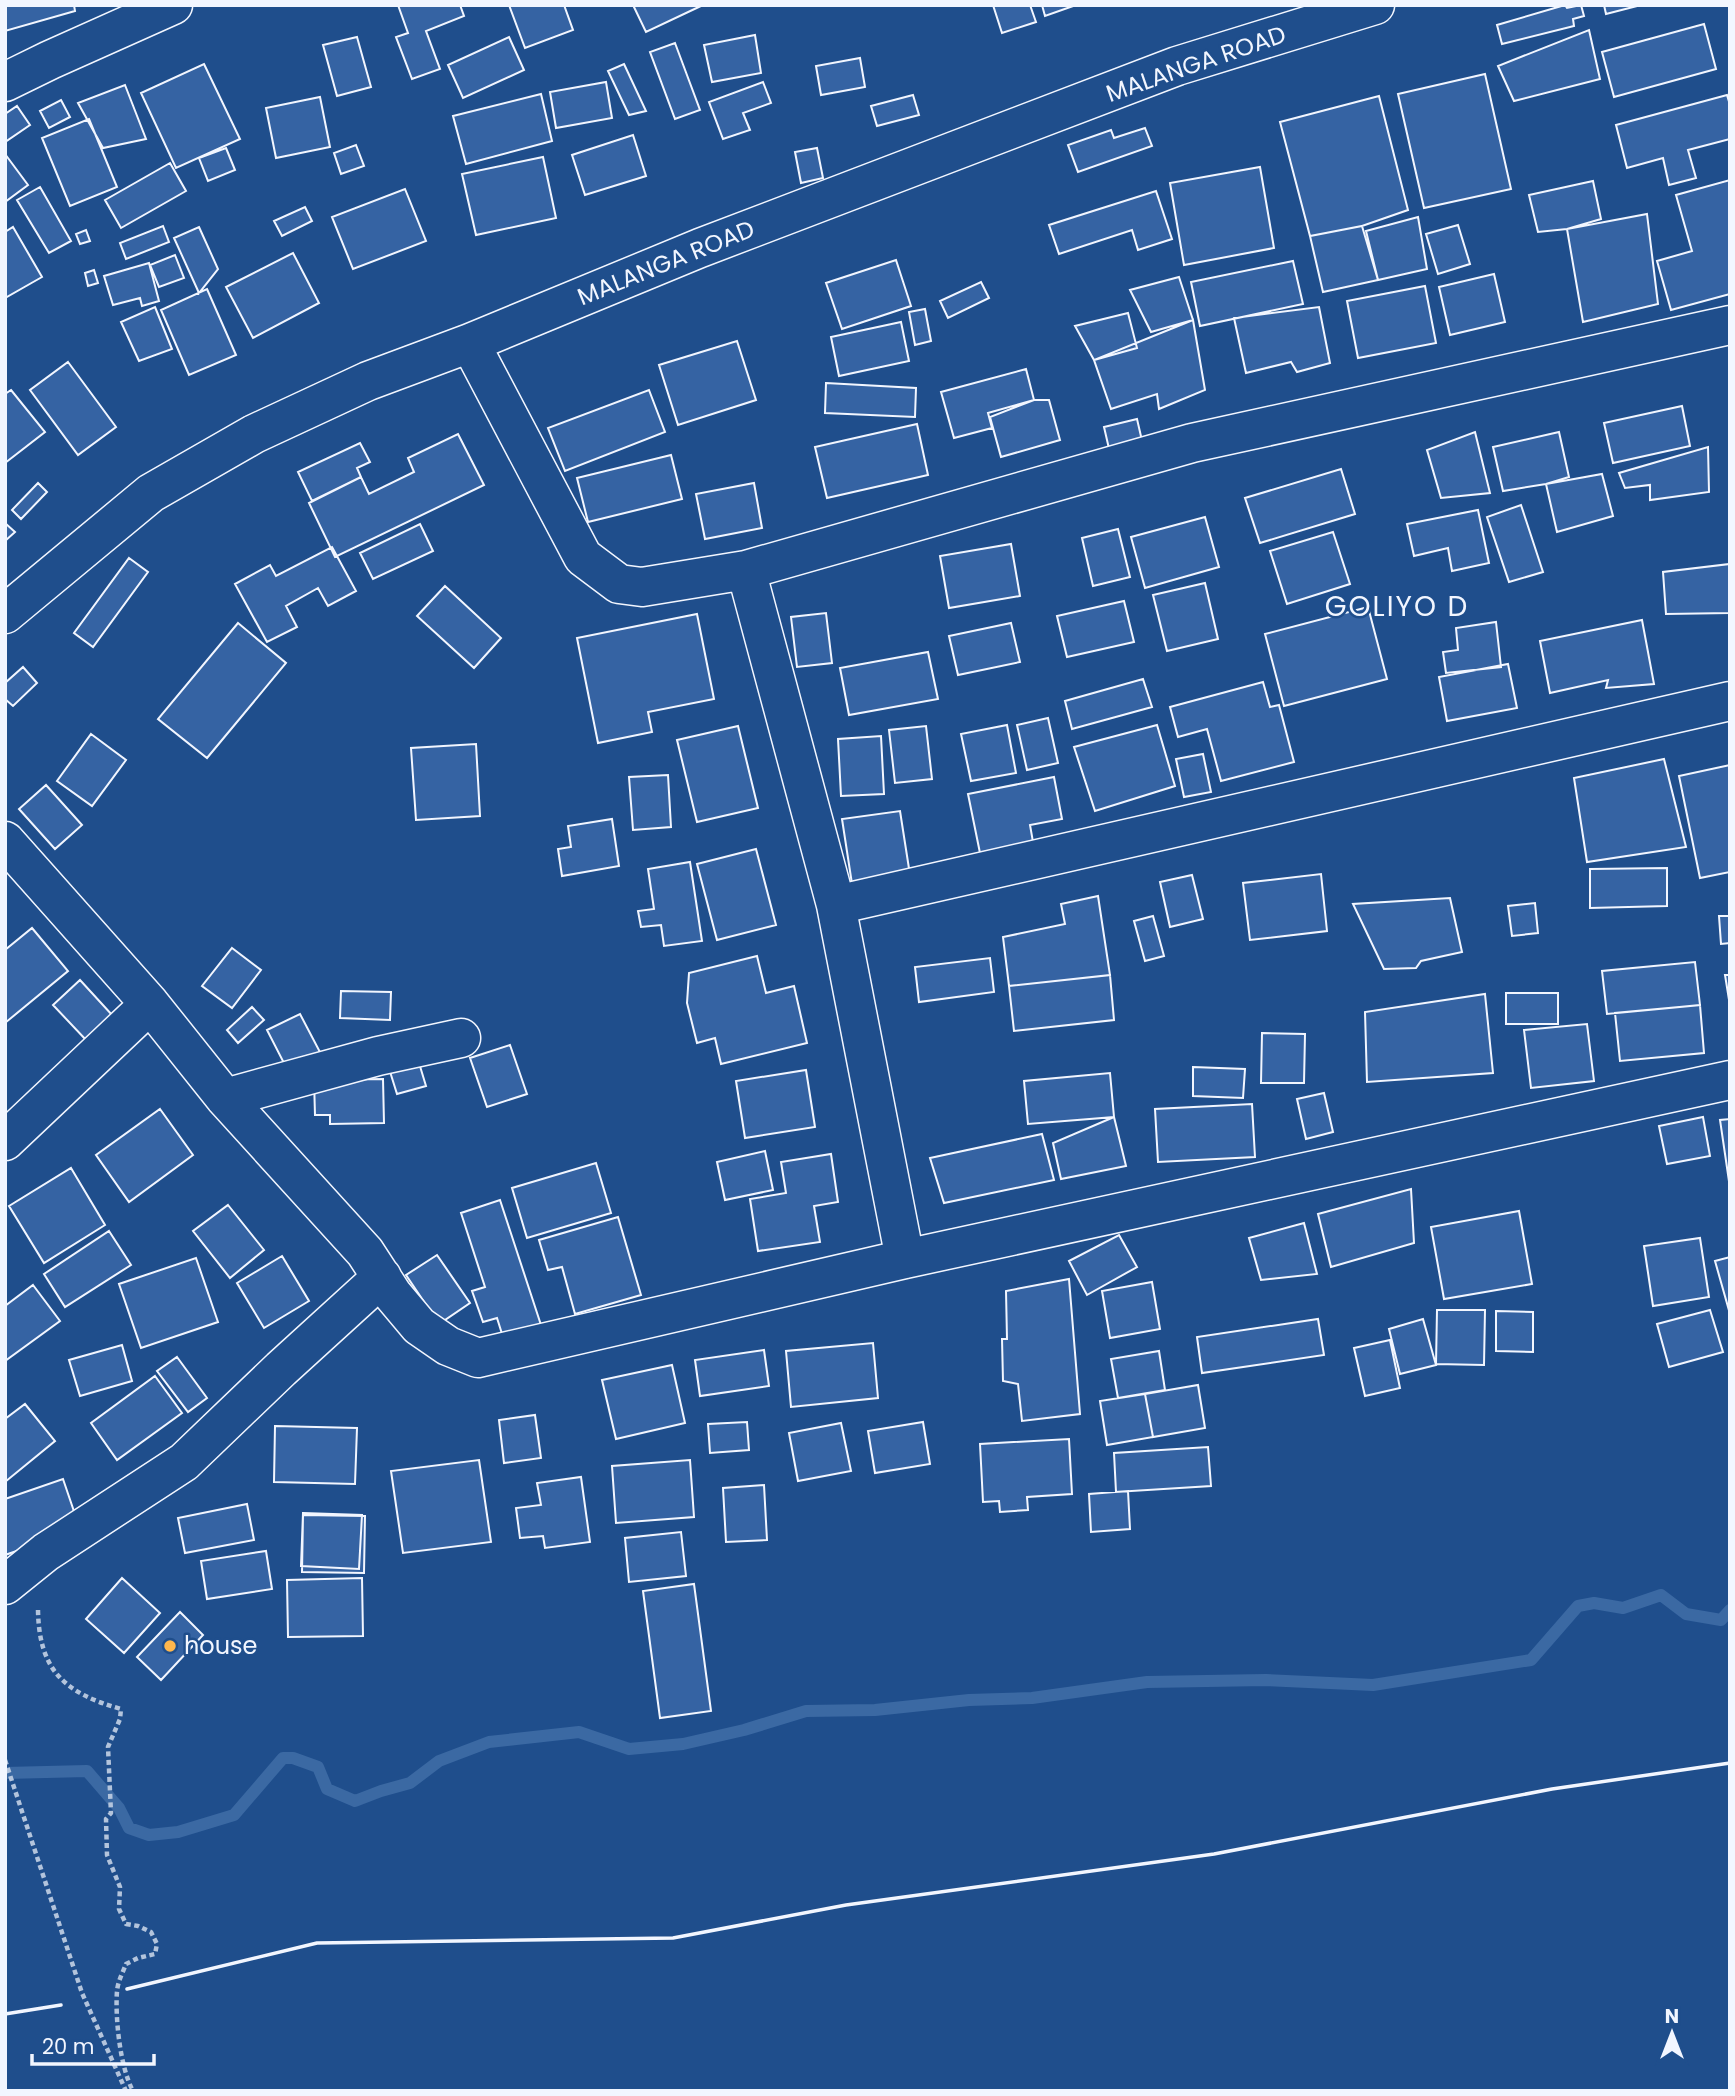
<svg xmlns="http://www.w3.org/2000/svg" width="1735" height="2096" viewBox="0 0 1735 2096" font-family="Poppins,sans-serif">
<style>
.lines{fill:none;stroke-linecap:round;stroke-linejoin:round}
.stream{stroke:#3b69a3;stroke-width:12}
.building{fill:#3563a3;stroke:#f2f6ff;stroke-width:2}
.minor-casing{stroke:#f2f6ff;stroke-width:41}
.path{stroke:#b3c4dc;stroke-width:4.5;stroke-dasharray:5 3.5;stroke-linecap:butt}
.minor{stroke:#1f4e8c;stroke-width:38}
.wall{stroke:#f2f6ff;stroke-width:3.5}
.poi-dot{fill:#ffb74d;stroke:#1f4e8c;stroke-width:2.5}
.labels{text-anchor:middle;stroke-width:5;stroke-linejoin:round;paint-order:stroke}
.street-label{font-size:24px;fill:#f2f6ff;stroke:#1f4e8c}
.poi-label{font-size:24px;fill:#f2f6ff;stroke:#1f4e8c;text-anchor:start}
.quarter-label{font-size:28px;letter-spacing:2px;fill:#f2f6ff;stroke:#1f4e8c}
</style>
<rect width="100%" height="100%" fill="#1f4e8c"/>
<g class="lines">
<path class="stream" d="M5,1773l82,-2 32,37 10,20 20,7 29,-3 56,-17 49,-57h10l25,9 9,22 28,12 26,-10 29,-8 29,-22 50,-19 90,-10 50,17 54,-5 61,-14 62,-19 69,-1 94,-10 63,-2 115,-16 119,-2 107,5 158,-25 47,-54 16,-3 29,5 38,-13 25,19 35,6 9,-10"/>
</g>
<path class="building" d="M5,5h69l1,6 -70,20z
M398,5h62l4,11 -38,15 14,38 -28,10 -16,-42 12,-4z
M509,5h55l9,25 -48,18z
M633,5h70l-57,27z
M993,5h37l6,17 -34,11z
M1042,5h34l-31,11z
M1565,5l2,3 14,-3 3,11 -11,3 1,7 -72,18 -5,-19z
M1604,5h37l-35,9z
M1704,24l12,45 -102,28 -12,-45z
M1589,30l11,49 -86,22 -16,-35z
M755,35l6,38 -49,9 -8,-37z
M357,37l14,50 -34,9 -14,-51z
M509,37l15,33 -61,28 -15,-33z
M675,43l25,67 -25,9 -25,-67z
M860,58l5,29 -44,8 -5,-29z
M204,64l36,75 -64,29 -35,-75z
M624,64l22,47 -17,4 -21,-44z
M1485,74l26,115 -87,19 -26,-114z
M606,82l6,36 -56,10 -6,-36z
M763,82l8,21 -28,10 7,17 -27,9 -14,-37z
M125,85l21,54 -43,9 -25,-45z
M541,94l11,47 -86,23 -13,-48z
M913,95l6,20 -42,11 -6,-20z
M1727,95l3,10v34l-42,11 8,28 -27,7 -6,-27 -36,10 -11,-43z
M1379,96l29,114 -46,16 -52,10 -30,-114z
M320,97l10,50 -54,11 -10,-50z
M61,100l9,17 -21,11 -9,-17z
M17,106l13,19 -25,17v-28z
M89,119l28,68 -47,19 -28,-68z
M1145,128l7,18 -74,26 -10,-27 43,-15 3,8z
M633,135l13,41 -61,19 -13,-40z
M356,145l8,21 -23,8 -7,-21z
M226,148l9,22 -27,11 -9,-23z
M817,148l6,30 -22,5 -6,-31z
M5,154l23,31 -23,17z
M543,157l13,61 -80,17 -14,-61z
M170,163l16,28 -65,37 -16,-28z
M1260,167l14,81 -90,17 -14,-82z
M1730,180v114l-59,16 -14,-49 35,-10 -16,-56z
M1593,181l8,38 -34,10 -29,3 -9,-37z
M40,187l31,54 -22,12 -32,-53z
M405,189l21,52 -73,28 -21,-52z
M1156,191l16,48 -34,11 -6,-20 -73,24 -10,-29z
M305,207l7,14 -30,15 -8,-15z
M1647,214l11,90 -75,18 -16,-93z
M1418,217l9,52 -49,11 -12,-49z
M1458,225l12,39 -32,10 -12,-40z
M163,226l6,16 -43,17 -6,-16z
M1362,226l16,54 -55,12 -13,-56z
M13,227l29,50 -37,21v-66z
M199,227l19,42 -19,24 -25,-55z
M86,230l4,11 -10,3 -4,-10z
M293,253l26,50 -66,35 -27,-51z
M175,255l9,23 -25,9 -9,-22z
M896,260l15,46 -69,23 -16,-46z
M1293,261l10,43 -103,22 -9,-44z
M149,263l10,38 -17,5 -2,-8 -27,7 -9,-29z
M94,270l4,13 -10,3 -3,-13z
M1494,274l11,48 -55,13 -11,-48z
M1179,277l14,43 -42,12 -21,-42z
M981,282l8,16 -41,20 -8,-17z
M1425,286l11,57 -78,15 -11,-57z
M207,289l29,66 -47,20 -28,-65z
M155,307l17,42 -33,12 -18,-39z
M1319,307l11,56 -33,9 -6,-10 -45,11 -12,-55z
M925,309l6,32 -16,4 -6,-33z
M1128,313l9,35 -43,12 -19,-34z
M1193,320l12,70 -46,19 -2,-15 -46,15 -17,-49z
M901,322l8,39 -70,15 -8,-39z
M737,341l19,59 -78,25 -19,-60z
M68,362l48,65 -38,28 -48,-65z
M1026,369l8,31 -46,13 4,15 -38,10 -13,-46z
M826,383l90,5 -1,29 -90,-4z
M11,390l34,42 -40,31v-69z
M649,390l16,42 -100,39 -17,-43z
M1034,400h15l11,40 -59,17 -11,-40z
M1682,406l8,40 -77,17 -9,-40z
M1137,419l6,26 -33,8 -6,-26z
M917,424l11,51 -101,23 -12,-51z
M1475,432l15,61 -49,5 -14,-48z
M1559,432l10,45 -23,7 -43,7 -10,-44z
M458,434l26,51 -149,72 -26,-54 52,-26 8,17 45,-22 -6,-14z
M360,443l10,19 -13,6 4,9 -49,24 -14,-29z
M1708,447l1,45 -59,8v-15l-25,3 -6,-15z
M671,455l11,44 -94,23 -11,-44z
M1341,469l14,45 -95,29 -15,-45z
M1602,474l11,42 -56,16 -11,-48z
M38,483l9,9 -26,27 -9,-9z
M754,483l8,45 -57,11 -9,-45z
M1521,505l22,67 -34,10 -22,-65z
M1478,510l11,53 -37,8 -4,-23 -34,8 -7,-32z
M1205,517l14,50 -74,21 -14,-51z
M5,523l10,9 -10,9z
M420,524l13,27 -60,28 -13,-26z
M1118,529l12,48 -37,9 -11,-48z
M1333,532l17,52 -63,20 -17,-53z
M1011,544l9,52 -71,12 -9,-52z
M332,547l24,44 -28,15 -10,-18 -32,18 11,21 -30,15 -32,-58 35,-19 6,11z
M129,558l19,14 -55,75 -19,-14z
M1730,564v49l-64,1 -3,-42z
M1205,583l13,56 -51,12 -14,-56z
M445,586l56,52 -27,30 -57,-52z
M1124,601l10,41 -67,15 -10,-41z
M1368,607l19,72 -103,27 -19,-72z
M826,613l6,50 -35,4 -6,-50z
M697,614l17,85 -66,13 4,20 -54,11 -21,-105z
M1642,620l12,64 -48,4 2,-8 -58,13 -10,-52z
M1496,622l5,45 -55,6 -3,-21 15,-2 -2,-22z
M238,623l48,40 -79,95 -49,-39z
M1011,623l9,39 -62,13 -9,-39z
M928,652l10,47 -89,16 -9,-47z
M1508,664l9,44 -70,13 -8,-44z
M23,667l14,16 -24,23 -8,-7v-16z
M1143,679l9,28 -80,22 -7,-28z
M1263,682l7,25 9,-2 15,57 -73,19 -14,-52 -29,8 -8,-30z
M1048,718l10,45 -31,7 -10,-45z
M1007,725l9,48 -45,8 -10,-47z
M1157,725l18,61 -80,25 -21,-64z
M738,726l20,82 -61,14 -20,-82z
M926,726l6,53 -37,4 -6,-53z
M91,734l35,26 -34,46 -35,-25z
M881,736l3,58 -43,2 -3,-57z
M476,744l4,72 -64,4 -5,-72z
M1203,754l8,38 -27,5 -8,-38z
M1664,759l22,88 -99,15 -13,-84z
M1730,765v107l-30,6 -21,-102z
M668,775l3,52 -38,3 -4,-53z
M1054,777l8,42 -32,6 3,17 -53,11 -12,-59z
M46,785l36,40 -27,24 -36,-40z
M900,811l10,64 -58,9 -10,-65z
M612,819l7,47 -57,10 -4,-27 13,-2 -3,-21z
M756,849l20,76 -59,15 -20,-76z
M690,862l12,79 -38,5 -3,-21 -20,2 -3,-16 16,-2 -6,-40z
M1667,868v38l-77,2v-39z
M1321,874l6,57 -77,9 -7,-57z
M1192,875l11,44 -33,8 -10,-45z
M1098,896l12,79 -101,11 -6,-49 62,-13 -4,-20z
M1450,898l12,54 -41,9 -5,7 -32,1 -31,-65z
M1535,903l3,30 -26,3 -4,-30z
M1153,916l11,40 -19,5 -11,-40z
M1719,916h11v27l-9,1z
M32,928l36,43 -63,52v-73z
M232,948l29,22 -29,38 -30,-22z
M757,956l9,37 28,-7 13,57 -86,21 -6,-26 -18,5 -10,-40 2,-30z
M990,958l4,34 -75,10 -4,-35z
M1695,962l5,43 -93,9 -5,-43z
M1110,975l4,45 -100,11 -5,-45z
M1725,975h5v31z
M80,980l33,36 -26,25 -34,-36z
M341,991l50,1 -1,28 -50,-2z
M1506,993h52v31h-52z
M1485,994l8,79 -126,9 -2,-70z
M1700,1005l4,48 -84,8 -5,-48z
M252,1007l12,13 -26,23 -11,-13z
M300,1014l21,40 -33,17 -21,-41z
M1587,1024l7,57 -63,7 -7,-58z
M1262,1033l43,1 -1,49h-43z
M510,1045l17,49 -40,13 -17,-49z
M416,1053l10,33 -29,8 -10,-32z
M1193,1067l52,2 -2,29 -50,-2z
M806,1070l9,57 -70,11 -9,-57z
M1110,1073l4,44 -86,7 -4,-43z
M383,1079l1,44 -54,1v-9h-15l-1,-35z
M1324,1093l9,39 -27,7 -9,-40z
M1252,1104l3,53 -97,5 -3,-53z
M160,1109l33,46 -64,47 -33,-47z
M1114,1117l12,49 -65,13 -8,-36z
M1703,1117l7,39 -43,8 -8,-38z
M1730,1119v69l-10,-68z
M1042,1134l12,46 -110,23 -14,-45z
M765,1151l8,39 -48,10 -8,-38z
M831,1154l7,48 -24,4 6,36 -62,9 -8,-52 36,-6 -5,-31z
M596,1163l15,50 -84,25 -15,-50z
M71,1168l34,57 -61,38 -35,-57z
M1411,1189l3,54 -83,24 -13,-53z
M500,1200l41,125 -38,12 -6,-19 -14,4 -11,-31 13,-4 -24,-74z
M228,1205l36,45 -34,28 -37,-47z
M1519,1211l13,73 -88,15 -13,-72z
M618,1217l23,78 -66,19 -13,-47 -14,3 -9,-30z
M1304,1223l13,51 -56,6 -12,-42z
M109,1231l22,34 -66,42 -21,-33z
M1119,1235l18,32 -50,28 -18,-34z
M1700,1238l9,59 -56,9 -9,-60z
M437,1255l33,48 -31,21 -33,-49z
M282,1256l27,45 -45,27 -27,-45z
M1730,1257v57l-15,-53z
M196,1258l22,64 -77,26 -22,-64z
M1069,1279l11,135 -58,7 -4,-37 -15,-3 -1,-42h5l-1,-48z
M1152,1282l8,47 -50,9 -8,-47z
M33,1285l27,36 -55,40v-55z
M1437,1310h48l-1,55 -48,-1z
M1710,1310l13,42 -54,15 -12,-43z
M1496,1311l37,1v40l-37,-1z
M1318,1319l6,36 -122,18 -5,-36z
M1423,1319l13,46 -36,9 -11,-45z
M1390,1340l10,48 -35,8 -11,-48z
M873,1343l5,55 -87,9 -5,-56z
M122,1345l10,36 -52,15 -11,-36z
M764,1350l5,36 -69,10 -5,-36z
M1159,1351l6,39 -47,8 -7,-39z
M177,1357l30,41 -19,14 -31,-41z
M672,1365l13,58 -69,16 -14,-59z
M155,1376l27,37 -65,47 -26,-37z
M1198,1385l7,43 -52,9 -8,-43z
M1145,1394l8,43 -46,8 -7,-44z
M25,1404l30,37 -50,41v-63z
M535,1415l6,43 -37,5 -5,-43z
M747,1422l2,28 -39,3 -2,-29z
M923,1422l7,42 -55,9 -7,-42z
M841,1423l10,48 -53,10 -9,-48z
M275,1426l82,2 -2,56 -81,-2z
M1069,1439l3,55 -45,3 1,13 -28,2 -1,-11 -16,1 -3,-58z
M1208,1447l3,39 -95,6 -2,-39z
M479,1460l12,82 -88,11 -12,-82z
M690,1460l4,57 -78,6 -4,-57z
M581,1477l9,65 -45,6 -2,-12 -23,2 -4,-30 25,-3 -4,-22z
M63,1479l17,50 -75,26v-56z
M764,1485l3,55 -41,2 -3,-54z
M1128,1491l2,38 -39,3 -2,-38z
M247,1504l7,36 -69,13 -7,-35z
M303,1513l59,2 -3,54 -58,-3z
M303,1515l62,1 -1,57 -62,-1z
M681,1532l5,44 -57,6 -4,-44z
M266,1551l6,38 -65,10 -6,-38z
M122,1578l38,35 -36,40 -38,-34z
M362,1578l1,58 -75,1 -1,-57z
M694,1584l17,127 -51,7 -17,-127z
M180,1612l23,23 -42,45 -24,-23z"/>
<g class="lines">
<defs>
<path id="minor" d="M5,82l45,-22 123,-55
M470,343l113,214 36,27 23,3 104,-17 446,-127 538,-118
M746,570l90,335 69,354
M5,614l146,-121 103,-59 114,-53 102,-38 230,-95 477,-182 198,-61
M5,841l145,163 75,94 140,154 28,43 26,31 29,20 30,12 427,-99 825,-179
M836,905l894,-204
M225,1098l153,-42 83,-18
M5,1141l145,-137
M5,1585l41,-33 138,-90 97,-93 101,-92"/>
</defs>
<use href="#minor" class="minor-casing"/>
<path class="path" d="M38,1610c1,60 26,83 83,99l-1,10 -12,28 3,66 -5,6 1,36 13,32 -1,22 7,15 12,2 13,6 6,12 -2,10 -17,4 -12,6c-3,8 -8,17 -9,27 -2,27 3,76 16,100
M5,1760l77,233 44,98"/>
<use href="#minor" class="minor"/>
<path class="wall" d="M127,1989l190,-46 356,-5 173,-33 368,-51 338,-65 178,-26
M5,2014l56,-9"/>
</g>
<circle class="poi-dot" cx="170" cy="1646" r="7"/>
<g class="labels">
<g class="street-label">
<text transform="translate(1196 64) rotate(-19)" y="8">MALANGA ROAD</text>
<text transform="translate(666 263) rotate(-22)" y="8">MALANGA ROAD</text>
</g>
<g class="poi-label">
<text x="184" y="1654">house</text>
</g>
<g class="quarter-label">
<text x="1397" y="616">GOLIYO D</text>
</g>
</g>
<rect width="1735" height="2096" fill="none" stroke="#f2f6ff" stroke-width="14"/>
<g transform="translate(1672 2033)" stroke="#1f4e8c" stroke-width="5" paint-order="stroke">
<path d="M0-5L12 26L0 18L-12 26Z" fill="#f2f6ff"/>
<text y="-10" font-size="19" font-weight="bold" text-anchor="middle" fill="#f2f6ff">N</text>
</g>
<path d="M32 2054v10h122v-10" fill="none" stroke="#f2f6ff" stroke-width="3.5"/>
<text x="42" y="2054" font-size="21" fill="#f2f6ff" stroke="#1f4e8c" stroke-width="5" paint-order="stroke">20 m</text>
</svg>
